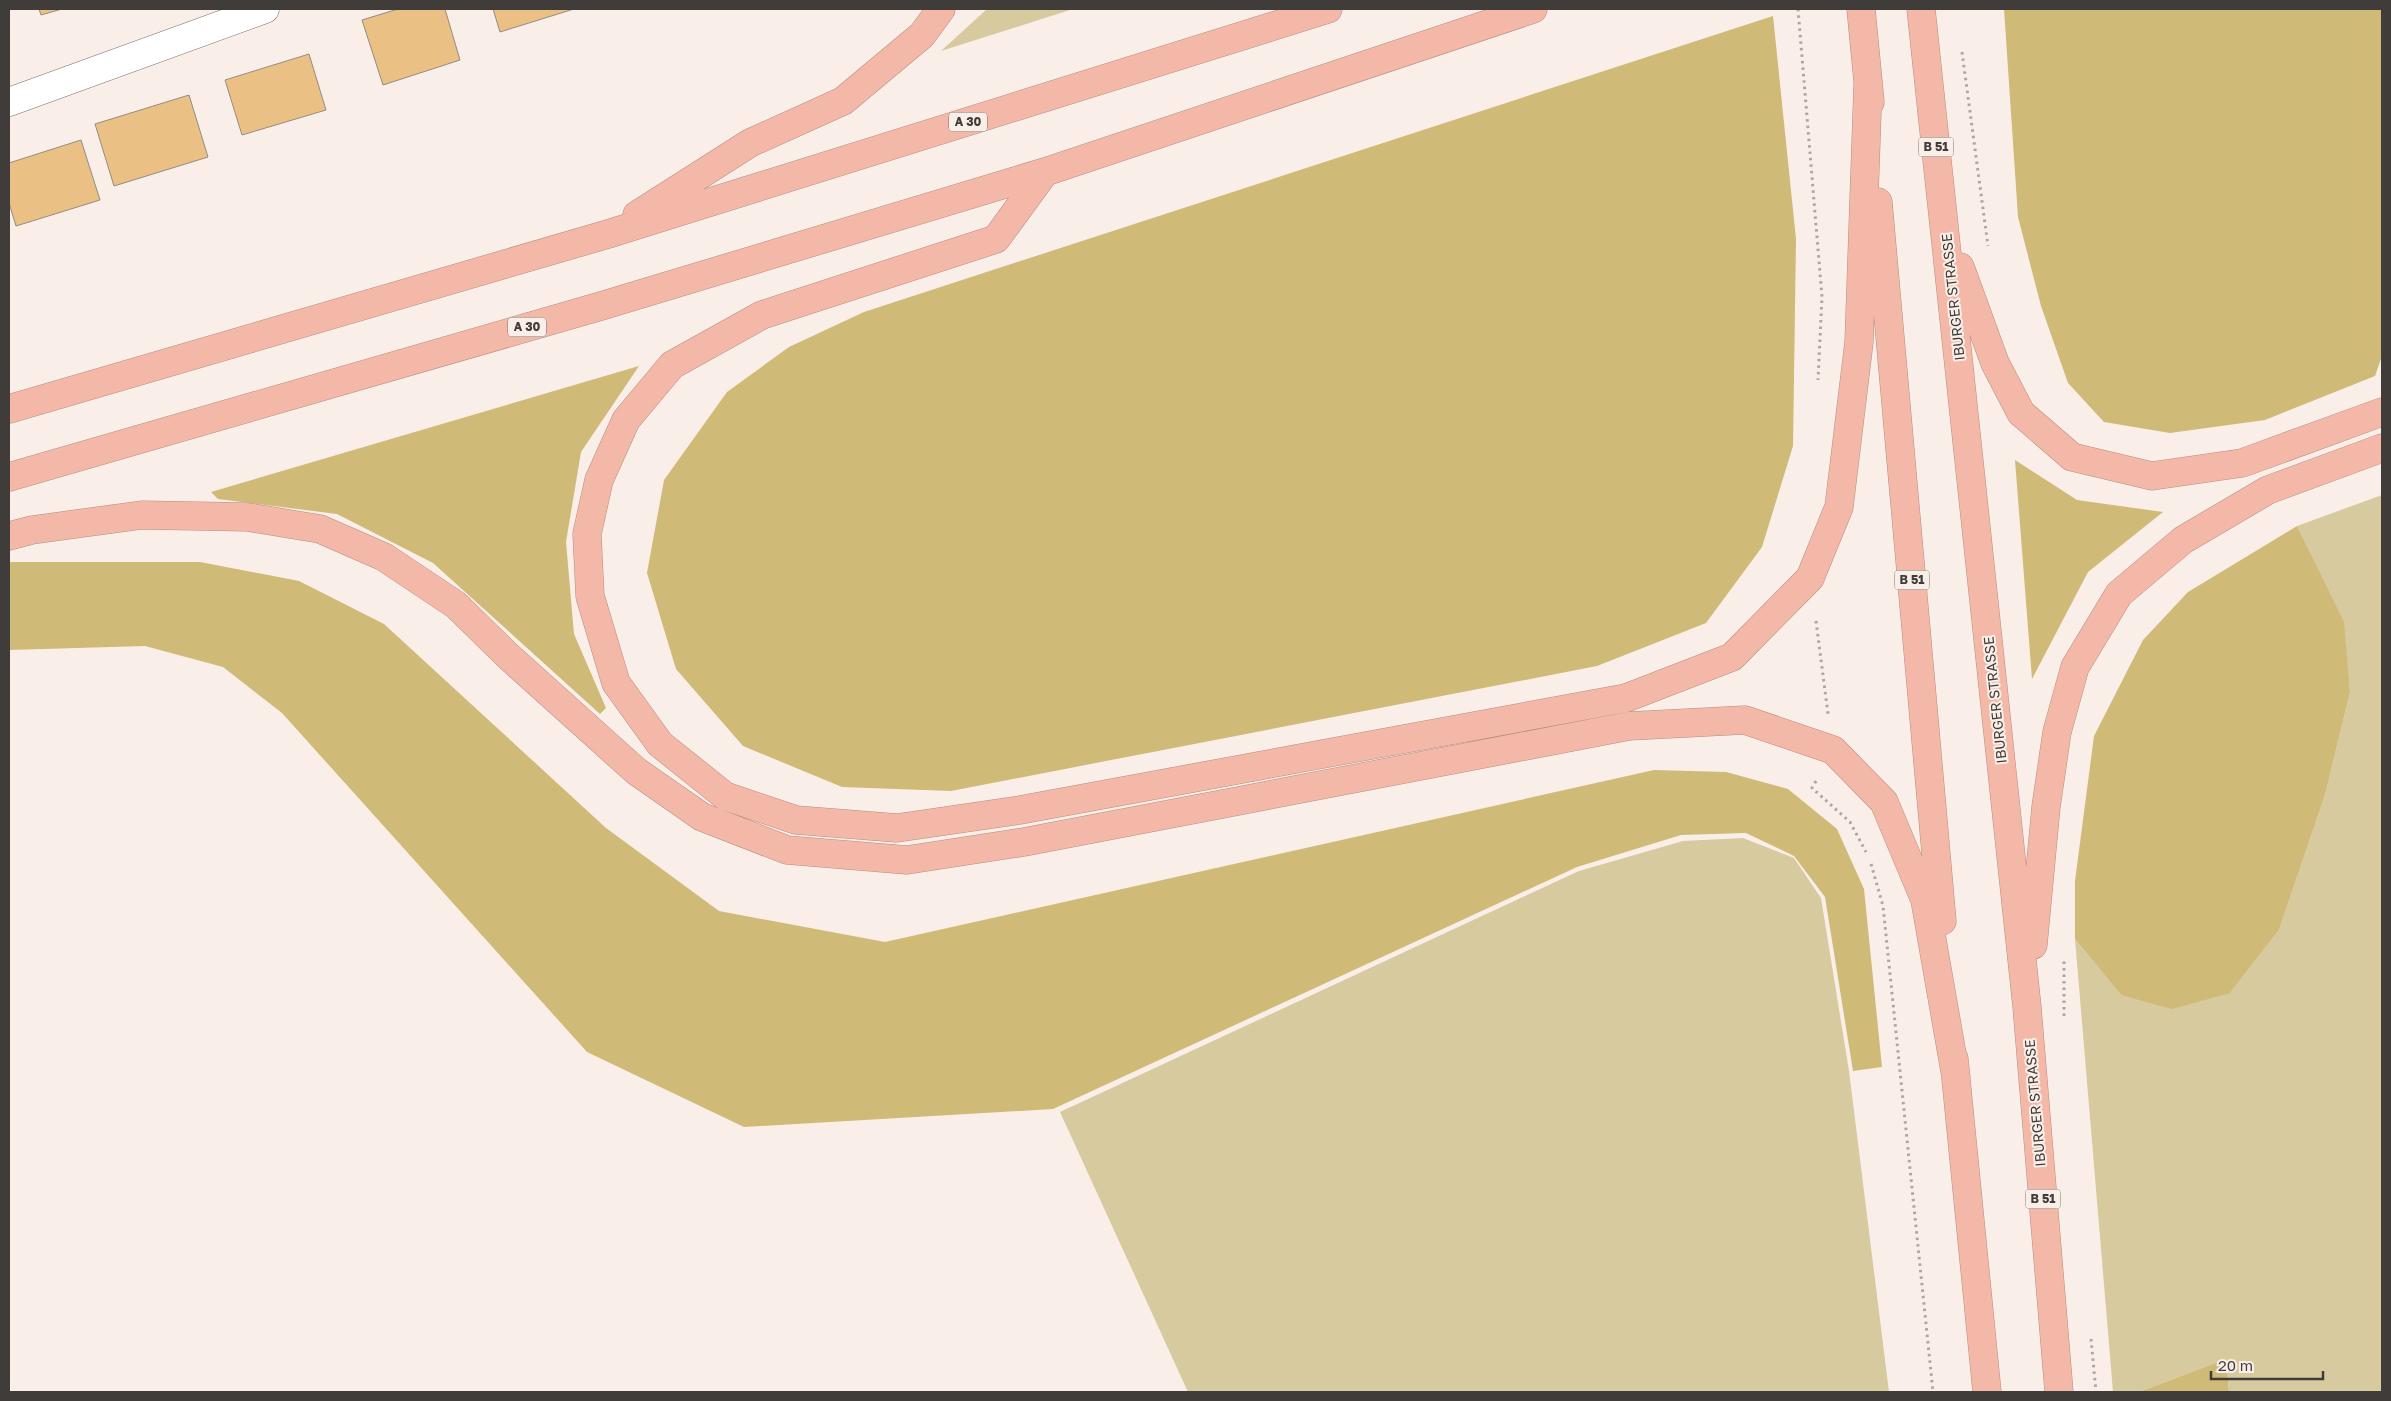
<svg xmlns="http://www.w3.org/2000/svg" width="2391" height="1401" viewBox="0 0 2391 1401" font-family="'Golos Text',sans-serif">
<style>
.green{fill:#d7ca9f}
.forest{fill:#cfba77}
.building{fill:#ebc085;stroke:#928c83}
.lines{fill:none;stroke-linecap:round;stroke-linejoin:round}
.street-casing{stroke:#786f69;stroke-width:29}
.highway-casing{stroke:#b58d82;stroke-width:29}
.path{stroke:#aea6a1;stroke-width:3;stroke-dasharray:2.5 4;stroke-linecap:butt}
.street{stroke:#fff;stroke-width:28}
.highway{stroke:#f4b8a9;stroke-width:28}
.labels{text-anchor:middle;stroke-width:4;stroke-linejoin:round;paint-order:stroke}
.shield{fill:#f9efe8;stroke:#78726e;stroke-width:1}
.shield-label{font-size:12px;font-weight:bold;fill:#403c39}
.street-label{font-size:14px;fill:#403c39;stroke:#f9efe8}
</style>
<rect width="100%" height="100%" fill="#f9efe8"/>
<path class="green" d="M987,9h86l-132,42z
M2382,495v897h-153l-3,-33 -87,33h-26l-38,-453 46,56 109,-2 49,-63 46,-135 25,-103 -7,-70 -46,-96z
M1743,838l51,20 27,40 28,173 40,321h-701l-128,-280 519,-241 104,-30z"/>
<path class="forest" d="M2004,9h378v347l-7,20 -110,44 -95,13 -66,-11 -36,-39 -27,-77 -23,-89z
M1773,16l23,223 -3,207 -31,101 -56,76 -109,43 -646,125 -109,-4 -99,-41 -67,-77 -29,-96 17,-93 63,-88 62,-45 75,-35z
M639,366l-58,86 -15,90 8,92 32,74 -6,6 -167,-151 -96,-49 -119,-15 -7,-7z
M2015,460l62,40 86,12 -75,60 -56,107z
M2297,526l47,96 6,70 -25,103 -46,135 -49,63 -58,16 -51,-14 -46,-56v-58l19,-145 49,-96 45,-48z
M9,562h191l99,19 85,43 222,204 113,83 166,31 769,-172 72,2 62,17 49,40 27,60 18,178 -29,4 -28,-174 -31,-41 -48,-23 -65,2 -104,32 -524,242 -309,18 -157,-75 -305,-339 -59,-46 -78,-21 -136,4z
M2226,1359l3,33h-90z"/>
<path class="building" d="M39,9h23l-21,6z
M398,9h47l15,51 -77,25 -21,-65z
M493,9h81l-74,23z
M309,54l17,56 -84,25 -17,-55z
M189,95l19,62 -94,29 -19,-62z
M81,140l19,60 -84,26 -7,-23v-40z"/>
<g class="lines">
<defs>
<path id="street" d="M9,102l256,-93"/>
<path id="highway" d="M1861,9l9,93
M1921,9l106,998 32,385
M1045,172l-49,67 -234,76 -90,50 -46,55 -27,60 -12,54 3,62 26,87 44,61 65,52 71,24 101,8 123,-18 606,-112 106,-41 78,-79 29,-71 20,-165 9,-258
M1878,202l64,719
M637,215l113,-72 93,-42 79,-66 19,-26
M1960,267l35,96 26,50 51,44 80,19 90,-13 140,-51
M9,409l599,-175 720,-225
M9,477l592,-171 444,-134 488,-163
M9,536l23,-6 110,-15 105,2 73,12 64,28 72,48 51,50 129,116 66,46 85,33 120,10 117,-18 605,-116 116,-6 88,30 51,52 41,98 31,177
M2033,945l13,-138 11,-75 18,-65 44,-73 64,-54 85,-50 114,-42
M1954,1059l33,333"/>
</defs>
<use href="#street" class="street-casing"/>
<use href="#highway" class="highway-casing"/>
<path class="path" d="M1798,9l24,288 -4,83
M1962,52l26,194
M1816,621l12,93
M1816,781l-4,7 38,34 16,30
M1871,864l12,42 50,486
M2064,1016v-56
M2091,1339l5,53"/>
<use href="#street" class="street"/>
<use href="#highway" class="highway"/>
</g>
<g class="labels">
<g class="shield">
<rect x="949" y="112.5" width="38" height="19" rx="4"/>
<rect x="1918.5" y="137.5" width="35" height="19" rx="4"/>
<rect x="508" y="317.5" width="38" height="19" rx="4"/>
<rect x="1894.5" y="570.5" width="35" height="19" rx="4"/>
<rect x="2025.5" y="1189.5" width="35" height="19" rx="4"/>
</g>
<g class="shield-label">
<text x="968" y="126">A 30</text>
<text x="1936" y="151">B 51</text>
<text x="527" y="331">A 30</text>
<text x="1912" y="584">B 51</text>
<text x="2043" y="1203">B 51</text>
</g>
<g class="street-label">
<text transform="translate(1953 297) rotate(-96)" y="5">IBURGER STRASSE</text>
<text transform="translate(1995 700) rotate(-96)" y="5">IBURGER STRASSE</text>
<text transform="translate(2035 1103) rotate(-95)" y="5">IBURGER STRASSE</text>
</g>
</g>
<rect width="2391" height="1401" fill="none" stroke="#403c39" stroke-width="20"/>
<path d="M2211 1371v8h112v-8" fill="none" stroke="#403c39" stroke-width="2.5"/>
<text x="2218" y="1371" font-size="15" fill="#403c39" stroke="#f9efe8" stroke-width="4" paint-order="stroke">20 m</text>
</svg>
